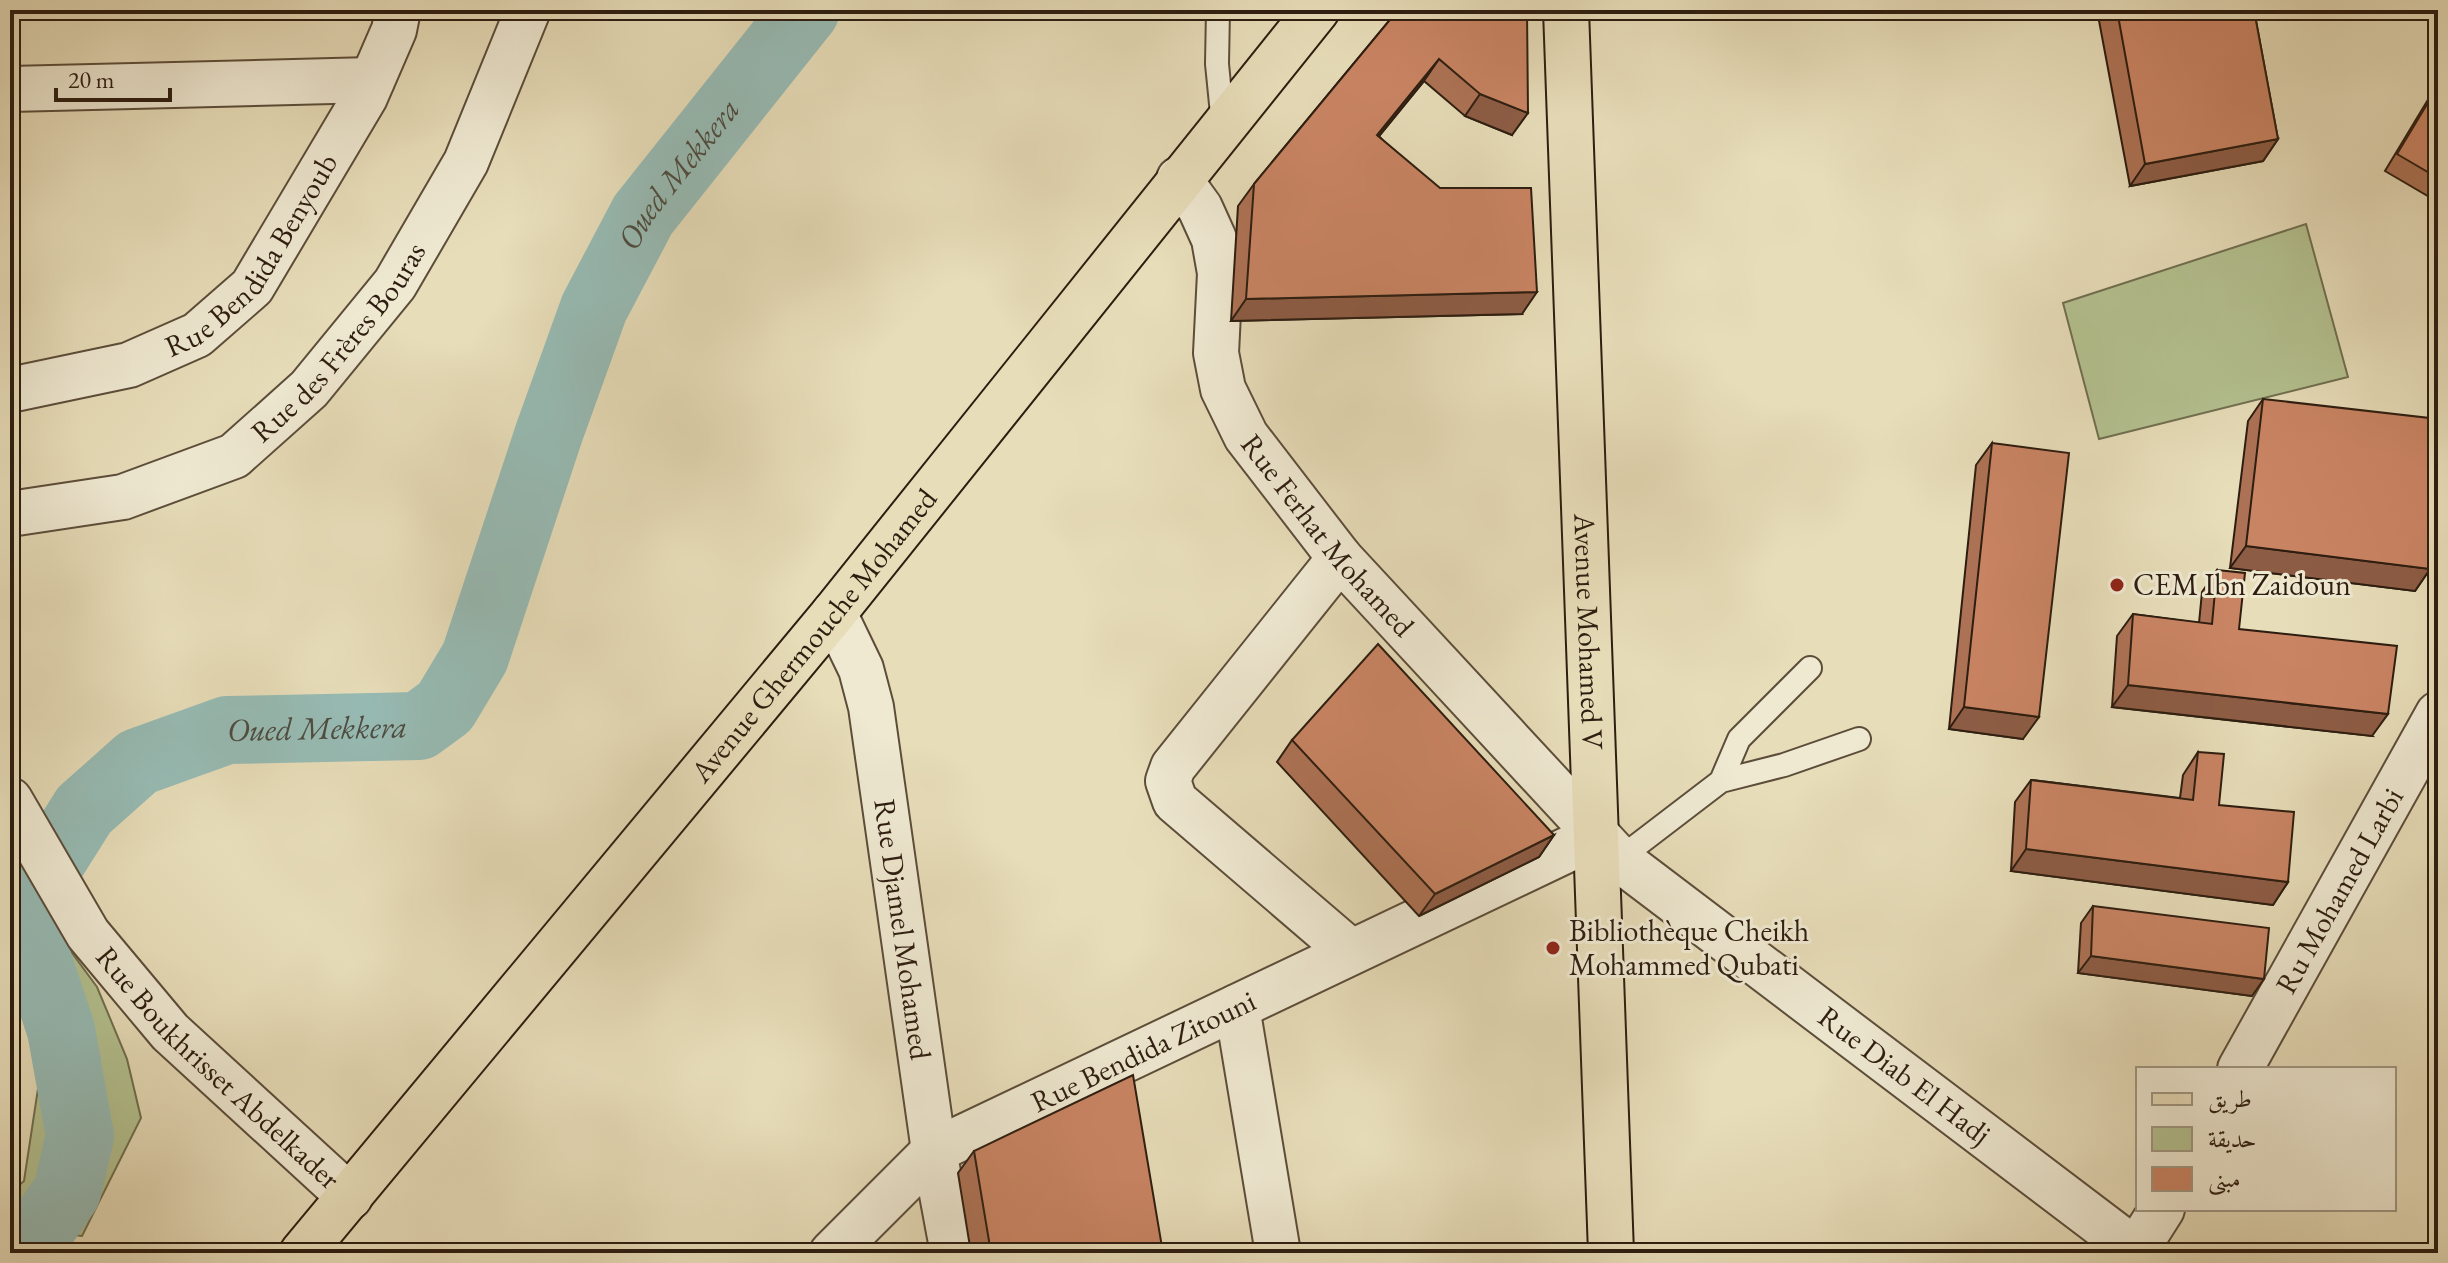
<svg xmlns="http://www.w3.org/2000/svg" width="2448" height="1263" viewBox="0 0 2448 1263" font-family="'EB Garamond',Amiri,serif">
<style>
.green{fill:#b4c190;stroke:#706f50;stroke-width:2}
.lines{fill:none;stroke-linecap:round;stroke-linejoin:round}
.river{stroke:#97bbb4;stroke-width:68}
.lane-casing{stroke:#5c4d3a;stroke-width:26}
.street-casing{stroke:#5c4d3a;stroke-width:48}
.primary-casing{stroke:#2d1d10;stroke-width:48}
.lane{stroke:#efe9d2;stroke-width:22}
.street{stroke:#efe9d2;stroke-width:44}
.primary{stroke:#e7ddb9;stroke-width:44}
.wall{fill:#ad7255;stroke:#2d1d10;stroke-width:2}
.shaded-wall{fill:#8d5c45;stroke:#2d1d10;stroke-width:2}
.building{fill:#c98463;stroke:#2d1d10;stroke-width:2}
.poi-dot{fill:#8f2418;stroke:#efe9d2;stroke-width:3}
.labels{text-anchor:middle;stroke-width:6;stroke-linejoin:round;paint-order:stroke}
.street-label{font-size:30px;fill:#2d1d10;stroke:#efe9d2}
.poi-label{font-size:30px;fill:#2d1d10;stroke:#efe9d2;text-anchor:start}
.water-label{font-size:32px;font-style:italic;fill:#4d4c41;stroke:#efe9d2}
</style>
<rect width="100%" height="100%" fill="#e7ddb9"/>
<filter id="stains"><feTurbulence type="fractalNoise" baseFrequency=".0025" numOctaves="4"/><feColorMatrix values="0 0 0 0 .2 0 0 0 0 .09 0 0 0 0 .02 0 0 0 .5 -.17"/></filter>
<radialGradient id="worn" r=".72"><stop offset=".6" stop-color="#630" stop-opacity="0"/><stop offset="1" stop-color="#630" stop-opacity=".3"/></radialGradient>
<path class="green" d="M2306,224l42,153 -249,62 -36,-136z
M22,885l75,102 30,72 14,59 -59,118 -30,-3 11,20h-53l41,-20 -27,-3 -14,13v-50l14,-12 17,-112z"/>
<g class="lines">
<path class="river" id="s1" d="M24,1253l43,-61 13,-56 -19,-106 -28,-84v-55l51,-81 54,-48 89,-32 192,-4 26,-19 30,-50 74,-224 45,-125 49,-93 163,-205"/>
<defs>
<path id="lane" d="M1218,10l-1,54 6,60
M1721,781l18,-42 71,-71
M1619,859l102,-78 63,-16 75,-26"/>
<g id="street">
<path d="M10,89l362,-9"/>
<path id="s2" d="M1179,179l21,29 14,31 6,34 -4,80 7,36 23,47 94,122 279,301 520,394"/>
<path id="s3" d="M10,390l119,-25 68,-30 55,-48 113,-190 29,-67 4,-20"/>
<path id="s4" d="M10,514l113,-17 111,-41 75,-67 86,-105 71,-122 62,-152"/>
<path d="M1340,558l-167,209 -5,14 7,20 176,151"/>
<path id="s5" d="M834,613l27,56 10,38 63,444 19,102"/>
<path id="s6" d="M10,800l78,134 82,98 180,165"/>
<path d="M1237,1007l41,246"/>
<path id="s7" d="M2240,1069l198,-355"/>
<path d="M2136,1250l26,-41"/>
<path id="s8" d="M832,1253l102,-102 660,-314"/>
</g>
<g id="primary">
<path id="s9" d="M1566,10l45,1243"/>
<path id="s10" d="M302,1253l532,-640 483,-603"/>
</g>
</defs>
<use href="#lane" class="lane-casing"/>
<use href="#street" class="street-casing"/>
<use href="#primary" class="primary-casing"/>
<use href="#lane" class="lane"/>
<use href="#street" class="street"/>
<use href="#primary" class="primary"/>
</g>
<path class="wall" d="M1398,10h129l-15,125 -47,-19 -41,-35 -45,55 143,178 -291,7 7,-115 16,-22z
M2097,10h157l24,129 -15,22 -133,25z
M2438,83v119l-53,-31z
M2263,399l167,170 -15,22 -185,-23 18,-147z
M1992,443l31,296 -74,-10 27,-264z
M2217,570l22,59 133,107 -260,-29 5,-71 16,-22 66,9 3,-31z
M1292,740l262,95 -15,22 -120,59 -142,-154z
M2198,752l21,53 69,77 -15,23 -262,-34 4,-69 16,-22 149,18 3,-23z
M2093,906l159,90 -174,-23 3,-50z
M974,1151l189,102h-192l-13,-80z"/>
<path class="shaded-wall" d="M1439,59l-15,22 -62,76 15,-22z
M1480,94l48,19 -16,22 -47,-19z
M2278,139l-15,22 -133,25 15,-22z
M1537,292l-15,22 -291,7 15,-22z
M2246,546l184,23 -15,22 -185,-23z
M2128,685l260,29 -16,22 -260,-29z
M1964,707l75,10 -16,22 -74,-10z
M1554,835l-15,22 -120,59 16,-22z
M2026,849l262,33 -15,23 -262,-34z
M2091,956l173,23 -12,17 -174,-23z"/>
<path class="building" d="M1398,10h129l1,103 -48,-19 -41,-35 -62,76 63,53h91l6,104 -291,7 8,-115z
M2117,10h137l24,129 -133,25z
M2438,86v92l-41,-24z
M2263,399l175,20v70l-8,80 -184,-23z
M1992,443l77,10 -30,264 -75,-10z
M2217,570l28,3 -6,56 158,17 -9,68 -260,-29 5,-71 79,10z
M1378,644l176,191 -119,59 -143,-154z
M2198,752l26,2 -5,51 75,7 -6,70 -262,-33 5,-69 162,20z
M2093,906l176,22 -5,51 -173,-23z
M1133,1075l30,178h-172l-17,-102z"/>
<g class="poi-dot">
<circle cx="2117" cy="585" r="8"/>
<circle cx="1553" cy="948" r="8"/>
</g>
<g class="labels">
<g class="street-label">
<text dy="10" stroke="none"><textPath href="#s3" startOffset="292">Rue Bendida Benyoub</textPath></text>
<text dy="10" stroke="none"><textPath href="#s4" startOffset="388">Rue des Frères Bouras</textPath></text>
<text dy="10" stroke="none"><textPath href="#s2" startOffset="402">Rue Ferhat Mohamed</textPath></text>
<text dy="10" stroke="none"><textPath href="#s9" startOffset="622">Avenue Mohamed V</textPath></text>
<text dy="10" stroke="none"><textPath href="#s10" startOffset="802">Avenue Ghermouche Mohamed</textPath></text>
<text dy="10" stroke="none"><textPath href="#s7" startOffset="204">Ru Mohamed Larbi</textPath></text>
<text dy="10" stroke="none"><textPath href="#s5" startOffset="326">Rue Djamel Mohamed</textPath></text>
<text dy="10" stroke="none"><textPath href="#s8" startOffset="376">Rue Bendida Zitouni</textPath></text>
<text dy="10" stroke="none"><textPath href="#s6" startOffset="342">Rue Boukhrisset Abdelkader</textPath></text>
<text dy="10" stroke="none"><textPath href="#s2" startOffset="1196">Rue Diab El Hadj</textPath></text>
</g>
<g class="poi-label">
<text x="2133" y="595">CEM Ibn Zaidoun</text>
<text x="1569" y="941">Bibliothèque Cheikh<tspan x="1569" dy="34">Mohammed Qubati</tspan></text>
</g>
<g class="water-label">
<text dy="11" stroke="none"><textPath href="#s1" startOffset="1456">Oued Mekkera</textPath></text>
<text dy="11" stroke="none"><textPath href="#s1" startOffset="736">Oued Mekkera</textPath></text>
</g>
</g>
<rect width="2448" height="1263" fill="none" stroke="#e7ddb9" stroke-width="40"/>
<rect x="12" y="12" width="2424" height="1239" fill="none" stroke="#2d1d10" stroke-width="4"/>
<rect x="20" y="20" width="2408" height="1223" fill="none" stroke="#2d1d10" stroke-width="2"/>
<rect x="2136" y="1067" width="260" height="144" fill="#efe9d2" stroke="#a19784" stroke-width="2"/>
<rect x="2152" y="1093" width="40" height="12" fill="#e7ddb9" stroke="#a19784" stroke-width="2"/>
<text x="2208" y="1107" font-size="24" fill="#2d1d10">طريق</text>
<rect x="2152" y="1127" width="40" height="24" fill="#b4c190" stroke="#a19784" stroke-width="2"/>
<text x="2208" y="1147" font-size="24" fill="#2d1d10">حديقة</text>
<rect x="2152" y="1167" width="40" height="24" fill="#c98463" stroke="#a19784" stroke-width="2"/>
<text x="2208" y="1187" font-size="24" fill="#2d1d10">مبنى</text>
<path d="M56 88v12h114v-12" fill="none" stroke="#2d1d10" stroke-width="4"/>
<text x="68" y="88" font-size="24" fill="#2d1d10" stroke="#efe9d2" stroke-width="6" paint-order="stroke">20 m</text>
<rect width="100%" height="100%" filter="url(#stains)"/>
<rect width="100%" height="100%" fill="url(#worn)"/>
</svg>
